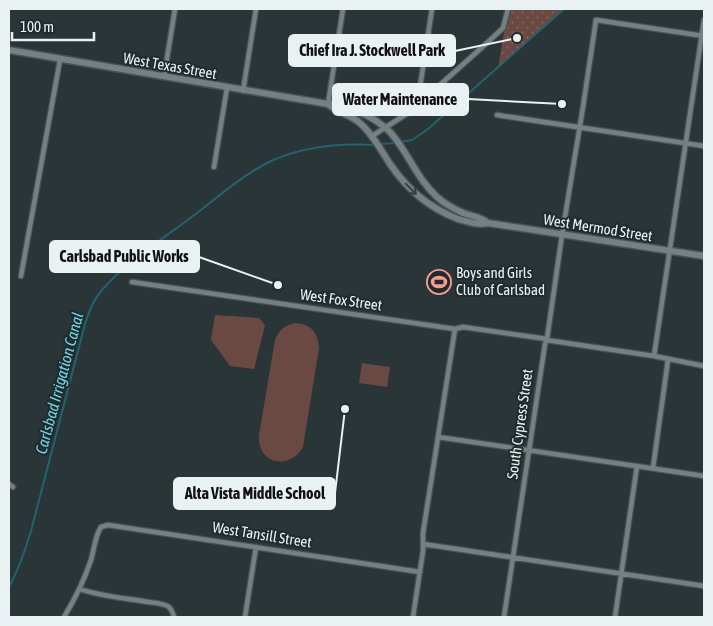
<svg xmlns="http://www.w3.org/2000/svg" width="713" height="626" viewBox="0 0 713 626" font-family="'Asap Condensed',sans-serif">
<style>
.green{fill:url(#green-dots)}
.pitch{fill:#6b4943}
.lines{fill:none;stroke-linecap:round;stroke-linejoin:round}
.stream{stroke:#21646f;stroke-width:2}
.street-casing{stroke:#475052;stroke-width:7}
.secondary-casing{stroke:#475052;stroke-width:9}
.street{stroke:#748083;stroke-width:4.5}
.secondary{stroke:#748083;stroke-width:6}
.oneway{stroke:#364042}
.labels{text-anchor:middle;stroke-width:4;stroke-linejoin:round;paint-order:stroke}
.street-label{font-size:15px;fill:#eaf1f2;stroke:#212b2d}
.poi-label{font-size:15px;fill:#eaf1f2;stroke:#212b2d;text-anchor:start}
.water-label{font-size:16px;font-style:italic;fill:#6fd5e7;stroke:#212b2d}
.leader{fill:none;stroke:#eaf1f2;stroke-width:2}
.callout-dot{fill:#eaf1f2;stroke:#212b2d;stroke-width:2}
.callout{fill:#eaf1f2;stroke:#eaf1f2;stroke-width:2}
.callout-label{font-size:16px;text-anchor:middle;font-weight:bold;fill:#111}
</style>
<defs>
<pattern id="green-dots" width="8" height="8" patternUnits="userSpaceOnUse" patternTransform="scale(1.25)"><rect width="8" height="8" fill="#6b4943"/><path d="M2 2h.1M6 6h.1" fill="none" stroke="#80645f" stroke-width="1.8" stroke-linecap="round"/></pattern>
</defs>
<rect width="100%" height="100%" fill="#2a3537"/>
<path class="green" d="M508,9h56l-66,59z"/>
<path class="pitch" d="M215,315l44,3 6,7 -11,44 -24,-3 -19,-26z
M295,323c16,1 23,9 24,25l-16,99c-14,24 -46,17 -44,-12l16,-95c4,-10 10,-15 20,-17z
M362,363l28,4 -3,20 -28,-4z"/>
<g class="lines">
<path class="stream" d="M400,142l12,-2 16,-11 136,-120
M381,144l15,-1
M9,587c10,-18 16,-36 22,-56l54,-207c4,-12 8,-24 17,-34 24,-28 62,-52 91,-74 25,-19 51,-42 78,-55 33,-15 69,-18 105,-16"/>
<defs>
<path id="street" d="M164,77l11,-68
M243,91l13,-82
M328,104l15,-95
M414,106l6,-19 12,-78
M497,115l207,31
M372,136l36,-23 6,-7 8,-5 66,-59 15,-14 5,-19
M214,167l13,-79
M21,276l39,-216
M132,282l323,47 8,-2 84,12
M546,340l108,16 50,10
M654,356l50,-336
M438,437l266,39
M653,468l15,-108
M9,484l4,3
M423,544l281,42
M80,589c20,7 42,9 62,12 8,2 20,1 27,6 3,3 4,6 5,10
M64,617c11,-18 20,-36 27,-57 3,-10 4,-24 10,-33l7,-2 312,47
M245,617l11,-70
M413,617l10,-66v-18l32,-204
M504,617l41,-273 2,-5 15,-104 21,-128 13,-87 108,16
M615,617l22,-151"/>
<path id="secondary" d="M9,50l319,54c10,-1 20,3 30,7 11,5 23,12 32,21 18,20 27,47 47,65 7,6 17,12 26,16 10,4 16,3 25,10
M328,104c9,9 23,10 33,20 12,11 20,26 29,40 17,25 39,44 68,55 10,3 19,6 30,4l216,33"/>
</defs>
<use href="#street" class="street-casing"/>
<use href="#secondary" class="secondary-casing"/>
<use href="#street" class="street"/>
<use href="#secondary" class="secondary"/>
</g>
<defs><path id="oneway-shaft" d="M-6 0H5M1.5-3L5.5 0L1.5 3" fill="none" stroke-width="1.6" stroke-linecap="round" stroke-linejoin="round" transform="scale(1.25)"/></defs>
<use class="oneway" href="#oneway-shaft" transform="translate(411 189) rotate(46)"/>
<defs>
<symbol id="stadium-ring" viewBox="-11 -11 22 22"><circle r="9.5" fill="#212b2d" stroke="#f59d8e" stroke-width="1.5"/><path d="M0-5a6.5 5 0 1 0 0 10a6.5 5 0 1 0 0-10ZM-3.5-1.8h7v3.6h-7Z" fill="#f59d8e"/></symbol>
</defs>
<g fill-rule="evenodd">
<use href="#stadium-ring" x="425" y="268" width="28" height="28"/>
</g>
<g class="labels">
<g class="street-label">
<text transform="translate(170 66) rotate(10)" y="5">West Texas Street</text>
<text transform="translate(598 228) rotate(9)" y="5">West Mermod Street</text>
<text transform="translate(341 300) rotate(8)" y="5">West Fox Street</text>
<text transform="translate(520 424) rotate(-82)" y="5">South Cypress Street</text>
<text transform="translate(262 535) rotate(9)" y="5">West Tansill Street</text>
</g>
<g class="poi-label">
<text x="456" y="278">Boys and Girls<tspan x="456" dy="17">Club of Carlsbad</tspan></text>
</g>
<g class="water-label">
<text transform="translate(59 383) rotate(-75)" y="6">Carlsbad Irrigation Canal</text>
</g>
</g>
<path class="leader" d="M517 38L455 51M562 104L468 99M278 285L199 257M345 409L335 493"/>
<g class="callout-dot">
<circle cx="517" cy="38" r="5"/>
<circle cx="562" cy="104" r="5"/>
<circle cx="278" cy="285" r="5"/>
<circle cx="345" cy="409" r="5"/>
</g>
<g class="callout">
<rect x="289" y="35" width="166" height="31" rx="5"/>
<rect x="333" y="84" width="135" height="31" rx="5"/>
<rect x="50" y="241" width="149" height="31" rx="5"/>
<rect x="174" y="478" width="161" height="31" rx="5"/>
</g>
<g class="callout-label">
<text x="372" y="56">Chief Ira J. Stockwell Park</text>
<text x="400" y="105">Water Maintenance</text>
<text x="124" y="262">Carlsbad Public Works</text>
<text x="255" y="499">Alta Vista Middle School</text>
</g>
<rect width="713" height="626" fill="none" stroke="#eaf1f2" stroke-width="20"/>
<path d="M12 32v8h82v-8" fill="none" stroke="#eaf1f2" stroke-width="2.5"/>
<text x="20" y="32" font-size="15" fill="#eaf1f2" stroke="#212b2d" stroke-width="4" paint-order="stroke">100 m</text>
</svg>
